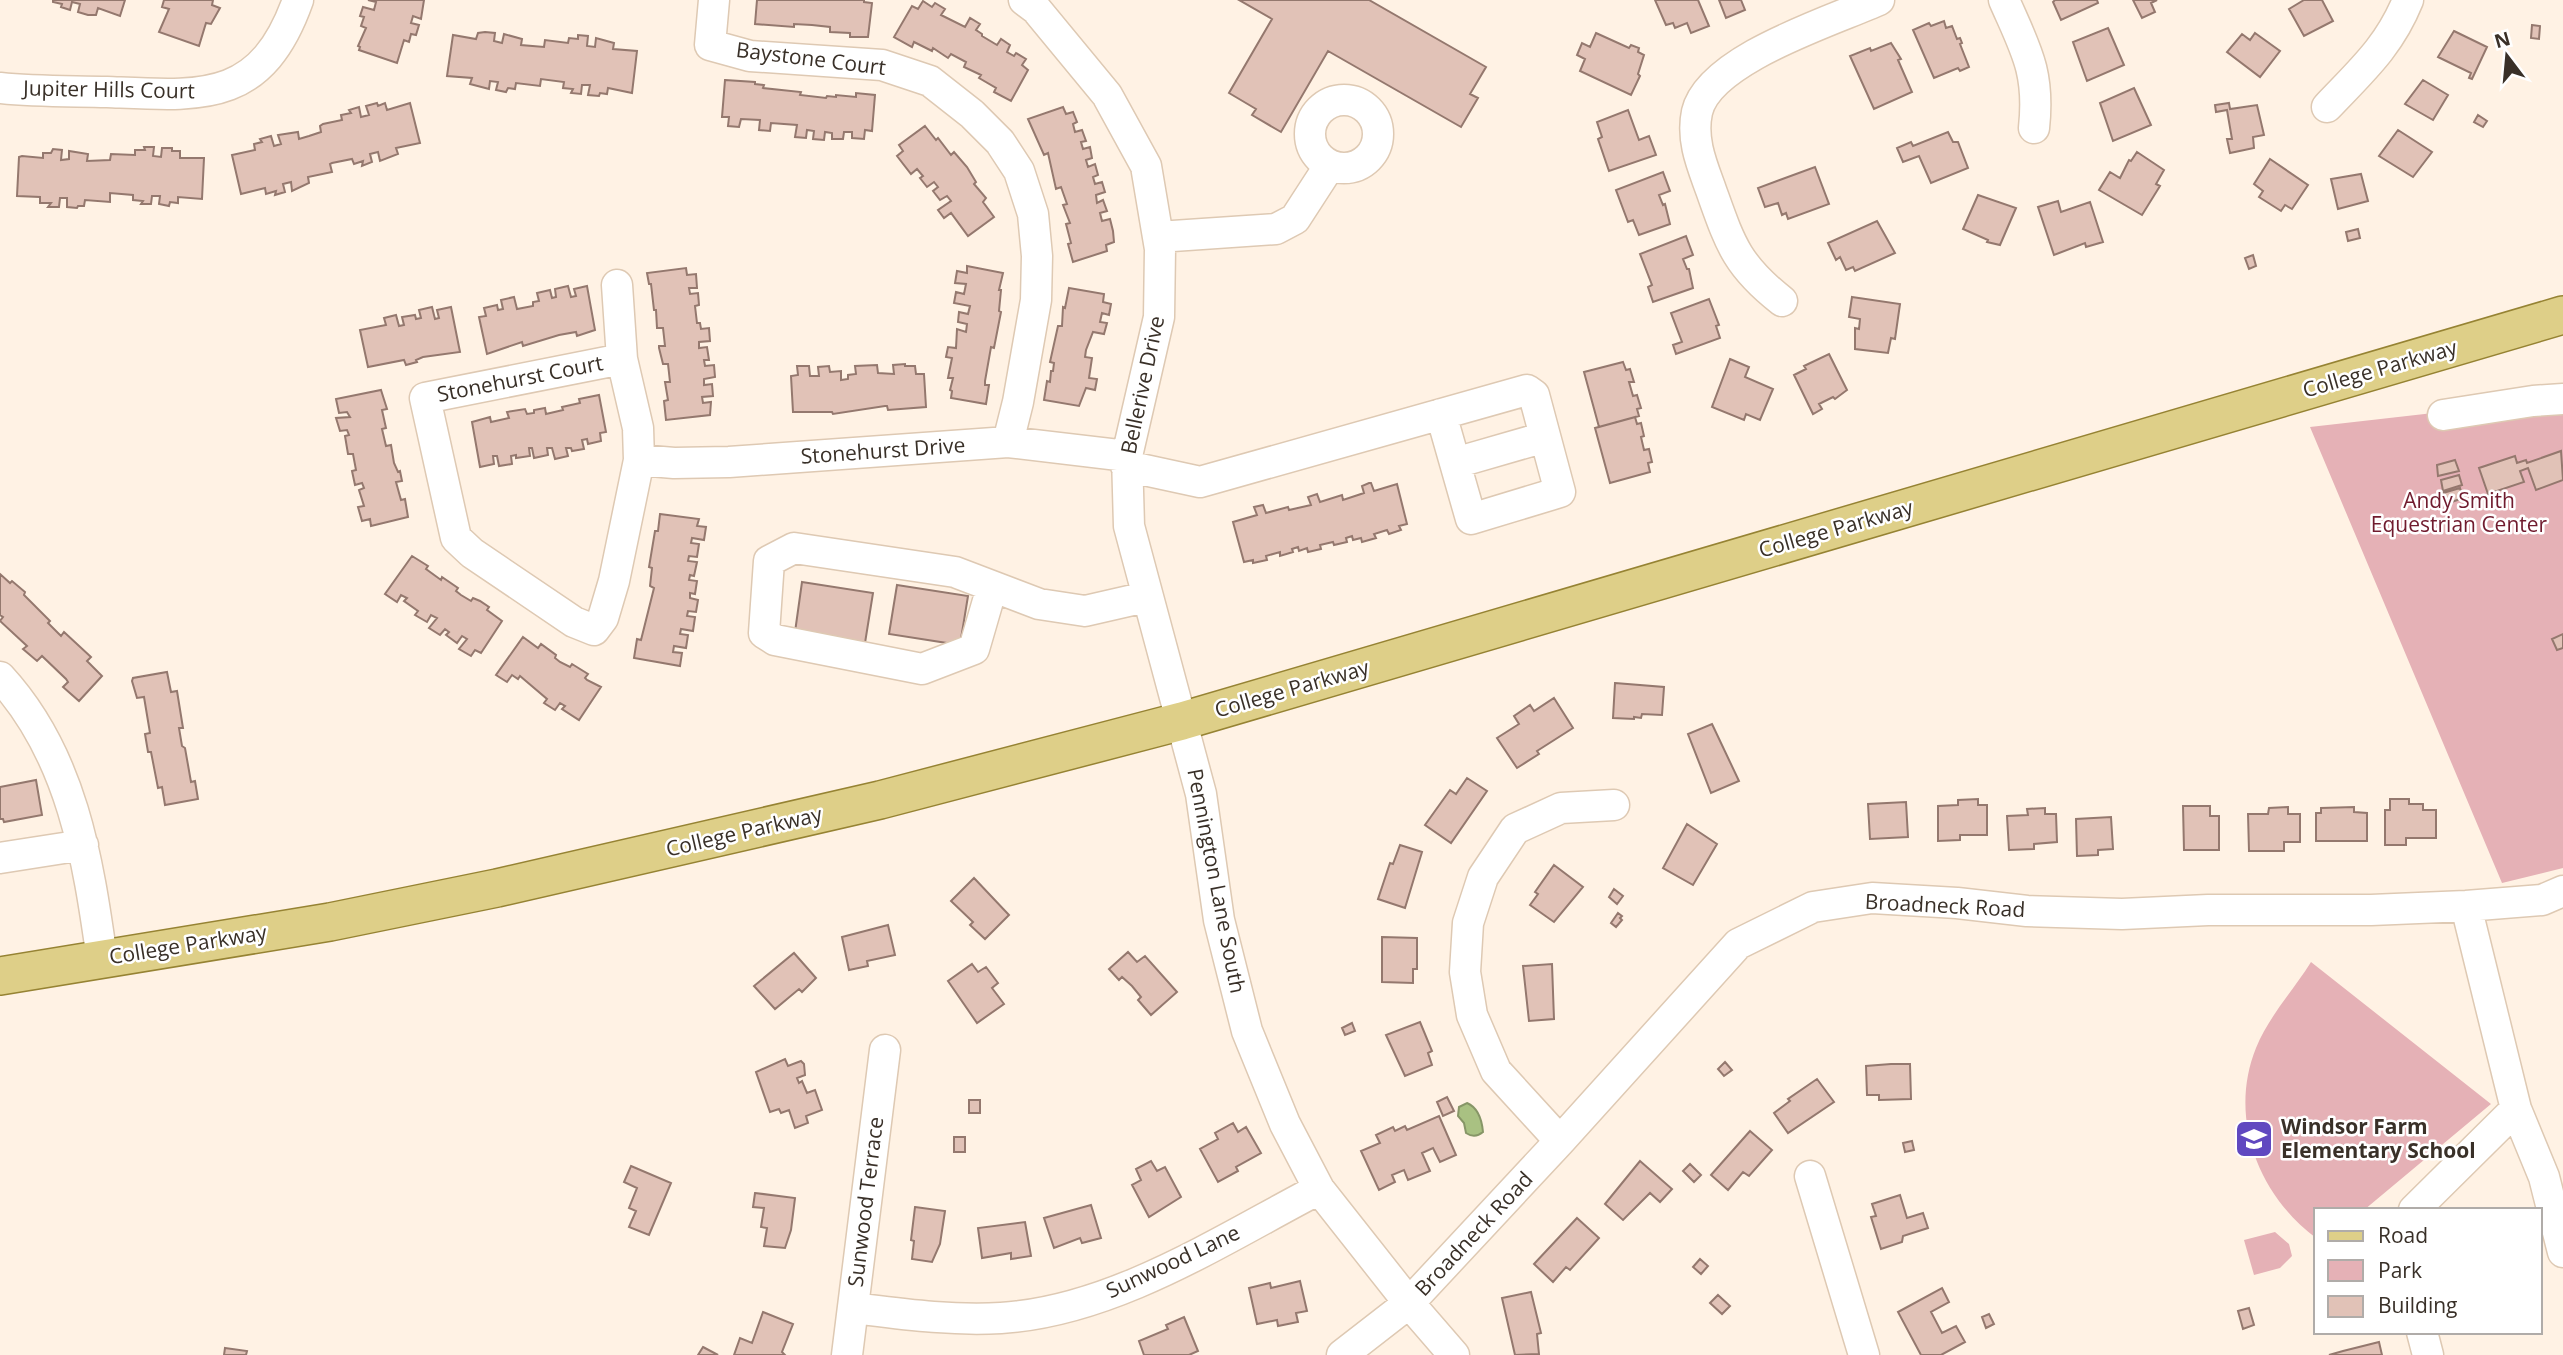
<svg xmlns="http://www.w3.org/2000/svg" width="2563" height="1355" viewBox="0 0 2563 1355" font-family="'Open Sans',sans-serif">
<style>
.green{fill:#e5b1b6}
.water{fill:#a9c182;stroke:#879667;stroke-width:2}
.building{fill:#e1c2b7;stroke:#94786e;stroke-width:2}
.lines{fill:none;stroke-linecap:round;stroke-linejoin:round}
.minor-casing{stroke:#dec9b3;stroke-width:33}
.major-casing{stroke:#968333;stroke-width:40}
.minor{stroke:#fff;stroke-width:30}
.major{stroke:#decf88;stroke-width:37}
.labels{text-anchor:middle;stroke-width:5;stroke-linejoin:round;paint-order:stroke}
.street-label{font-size:21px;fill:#393028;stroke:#fff}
.park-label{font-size:21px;fill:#701b2e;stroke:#fff}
.poi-label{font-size:21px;font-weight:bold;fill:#393028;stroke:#fff;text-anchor:start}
</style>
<rect width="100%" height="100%" fill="#fff2e4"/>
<path class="green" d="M2539,401l24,4v463l-61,15 -192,-456z
M2311,962l180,142 -127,106h-48v28c-58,-43 -88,-121 -60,-190 13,-32 37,-57 55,-86z
M2275,1232l14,12 3,12 -12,12 -26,7 -10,-35z"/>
<path class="water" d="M1467,1103c12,5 15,18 16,29 -6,5 -11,5 -17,1l-2,-10 -6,-7 1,-9z"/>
<path class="building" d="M53,0h72l-5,16 -22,-8 -2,7h-8l-10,-3 2,-8 -8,-2 -2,8 -9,-3 1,-3 -9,-2z
M164,0h49l-1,5 8,3 -9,16 -5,-1 -7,23 -40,-14 10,-23 -7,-2z
M368,0h56l-3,19 -8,-3 -2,7 8,2 -3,10 -5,-1 -2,8 -5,-2 -7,23 -38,-13 1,-3 -2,-1 8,-18 -5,-2 3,-9 -4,-1 3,-9 11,3 2,-8z
M757,0h107v2l8,1 -4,34h-18v-4l-20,-1v-5l-18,-2 -18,-1v3l-39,-3z
M1239,0h130l117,67 -16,27 8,4 -17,29 -133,-76 -47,81 -29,-17 4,-6 -27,-16 43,-74z
M1655,0h43l11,26 -18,7 -4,-10 -12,5 -2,-5 -7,2z
M1741,0l4,10 -19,8 -7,-18z
M2055,0h42l1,3 -37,17 -8,-18z
M2133,0h24l-6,3 4,9 -13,6z
M2304,0h18l11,21 -29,15 -15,-27z
M923,1l9,6 3,-4 10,6 -4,6 24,12 5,-9 10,6 -4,6 6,4v2l15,9 4,-6 9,6 -3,7 7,4 2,-3 10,6 -4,6 6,5 -17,31 -17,-9 2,-4 -17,-10 2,-3 -17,-8 2,-5 -15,-8 -3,4 -15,-10 -1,3 -18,-9 -2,5 -18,-10 18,-31 6,3z
M1944,21l2,7 6,-2 5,13 3,-1 2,5 -2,1 9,23 -9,4 -2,-3 -24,10 -21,-48 16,-7 2,3z
M2532,25l8,1 -1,13 -8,-1z
M2108,28l16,37 -37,16 -14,-39z
M2454,31l33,16 -15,32 -3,-1 2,-5 -33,-16z
M485,32l10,1 -1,8 8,2 2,-9 18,5 -1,6 23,2 1,-7 23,3 1,-5 9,1v-4l10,1 -1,10 8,1 1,-9 18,5 -1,6 24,2 -5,42 -24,-5 -1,6 -7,-1 -1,3 -11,-1 2,-10h-8l-1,9 -10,-1 2,-4 -10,-1 1,-6 -23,-3 -1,7 -24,-3 -1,6 -7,-1 -2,4 -10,-2 2,-8 -8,-1 -1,8 -19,-5 2,-6 -25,-2 6,-41 23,4 2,-6z
M1596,33l33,15 2,-3 8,3 -1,4 6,3 -6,19 2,2 -9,19 -51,-24 5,-12 -8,-4 5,-12 8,4z
M2255,33l25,18 -20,26 -33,-25 15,-18 8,6z
M1891,43l10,16 -3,1 14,32 -38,17 -24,-53 20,-8 1,3z
M725,80l30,2v2l9,1 -1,3 38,4 -1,3 26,3 1,-2 9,1v-2l20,2v-4l19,2 -3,36 -7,-1 -1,9 -12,-1v-6h-8l-1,7h-11v-6l-7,-1 -1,8 -11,-1 1,-8 -7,-1 -1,8 -11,-1 2,-12 -26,-2 -1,8 -11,-1 1,-10 -19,-1 -2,8 -11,-1 1,-9h-7z
M2423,80l25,15 -15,25 -28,-16z
M2134,88l17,37 -38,16 -13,-38z
M377,103l1,3 7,-3 2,7 23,-7 10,40 -24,5 2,6 -18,7 -2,-9 -8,2 2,8 -10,4 1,-5 -9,3 -2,-5 -20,4 -2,1 2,8 -24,5 1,6 -17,8 -1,-9 -8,2 2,8 -10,3 1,-4 -10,3 -1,-6 -24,6 -9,-39 23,-5 -1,-6 8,-2 -2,-3 11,-3 3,10 7,-2 -3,-9 20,-3 1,7 10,-3 12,-4 -1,-6 3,-2 19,-4 -1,-5 10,-2 -2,-3 10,-3 2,10 8,-2 -3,-9z
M2229,103l1,6 27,-4 7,30 -11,2 1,11 -24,5 -3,-14h5l-5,-29 -11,2 -1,-7z
M1063,107l3,7 7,-2 4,10 -4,2 2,8 7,-2 4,11 -5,1 2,7 7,-2 2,11 -6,2 2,7 7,-3 3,11 -5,2 2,7 7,-2 3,10 -9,3 1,8 6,-3 4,11 -7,2 2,8 8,-2 3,12 1,11 -8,3 1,6 -34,11 -5,-18 3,-1 -5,-19 4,-1 -7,-18 4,-1 -6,-17 -5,2 -8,-36 -4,2 -16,-36z
M1628,110l11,30 10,-4 7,19 -47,16 -11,-32 4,-2 -5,-15z
M2478,115l9,6 -4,6 -9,-5z
M925,126l11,14 2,-2 13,17 3,-3 13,15 9,15 -2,2 12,14 -3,4 11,15 -26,19 -17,-23 -7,5 -6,-8 13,-9 -4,-5 -7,4 -7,-9 5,-4 -4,-5 -7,5 -7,-9 3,-2 -6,-7 -6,5 -14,-18 6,-5 -4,-6z
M2398,130l34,22 -19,25 -34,-21z
M1948,132l5,10h5l10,26 -37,15 -12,-27 -16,6 -6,-14 14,-6 2,4z
M144,147h10l-1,9 8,1 1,-9h10v3h8v7h24l-2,41 -24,-2v6l-8,-1 -1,4 -10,-2 1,-8h-8l-1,8h-10l2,-3 -10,-1v-5l-23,-2v9l-25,-2 -1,6h-6l-1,2 -10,-1v-9h-7l-1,9h-11l3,-4h-11v-6l-23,-1 2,-39 3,-1 21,2v-5h8l2,-4 9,1 -1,10 8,-1v-8l19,3 -1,7 23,-1 1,-6 24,1v-5h10z
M2137,152l27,18 -8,14 4,2 -18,29 -43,-25 11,-18 10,6 9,-18 2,1z
M2270,159l38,26 -16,24 -7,-4 -4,6 -22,-14 4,-6 -9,-7z
M1815,167l14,37 -41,15 -2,-6 -4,2 -4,-12 -13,4 -7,-19z
M1663,172l7,19 -11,4 4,10 2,-1 5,20 -31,11 -6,-15 -5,2 -12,-32z
M2361,174l7,27 -30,8 -7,-30z
M1978,195l38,13 -16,37 -13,-3 1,-2 -25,-11z
M2058,201l3,11 29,-10 13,40 -17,5 -1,-4 -31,12 -16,-48z
M1877,221l18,32 -40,18 -2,-4 -7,3 -6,-13 -4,3 -8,-17z
M2358,229l2,9 -12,3 -2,-9z
M1686,236l7,19 -10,4 4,10h2l4,19 -40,14 -5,-15 4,-2 -12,-31z
M2253,255l3,11 -7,3 -4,-11z
M967,266l36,7 -4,17h2l-2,21 2,1 -7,36 -3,-1 -6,34v4h4l-3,19 -35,-6 1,-7 -2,-1 3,-12h-5l4,-20 -6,-1 2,-10 8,1 1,-19 9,3 1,-8 -9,-2 1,-10 9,2 2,-8 -16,-3 2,-11 8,2 2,-10 -11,-1 2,-12 10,2z
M686,268l1,7 9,-1 1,14h-8l1,6 8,-1 1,12 -4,1 2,17h3l1,6 8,-1 1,13 -11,1v6l8,-1 2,13h-5l1,6 9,-1 1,12 -11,2v6l8,-1 1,12 -11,1 1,6 8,-1 -1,13 -44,5 -2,-19 4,-1 -3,-18h5l-2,-18h-5l-4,-16v-2h6l-2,-18h-6l-1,-18h-2l-3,-26h-2l-2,-11z
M568,286l3,11 5,-1 -2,-7 13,-3 8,44 -18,6 -1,-4 -17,3 -36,11 -1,-4 -35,12 -8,-37 7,-1 -2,-8 13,-3 1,5 5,-1 -2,-9 13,-3 3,12 16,-3v-4l6,-1 -2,-8 13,-3 2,8 4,-1 -1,-8z
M1069,288l35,6 -1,8 8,2 -2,11 -7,-2 -2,9 7,1 -3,11 -11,-2 -7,18 -1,7 7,1 -3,20 8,1 -2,11 -9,-2 -7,18 -35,-6 3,-19 3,1 1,-11h2l1,-8 -4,-1 8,-36h4l1,-19 2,1z
M1852,297l48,7 -5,35 -4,-1 -3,15 -33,-4v-21l4,1 1,-10 -11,-2z
M1709,299l10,26 -3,1 4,12 -44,16 -3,-9 9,-3 -11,-29z
M432,307l3,12 4,-1 -2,-8 14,-3 9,45 -37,5 -7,3 1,2 -11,3 -2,-5 -36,7 -8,-37 26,-5 -2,-7 12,-3 3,11 5,-1 -2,-8 13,-2 1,4 5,-1 -2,-8z
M1829,354l18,36 -12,9 -2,-2 -14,7 3,5 -9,5 -19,-39 12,-6 -2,-3z
M1730,359l19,8 -4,10 28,12 -13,31 -14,-6 -2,6 -32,-13z
M1623,362l3,8 4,-1 4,13h-5l4,14 4,-1 4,13 -4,1 2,7 -40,11 -15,-55z
M905,364v2h10l1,8h8l2,33 -38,3 -1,-4h-2l-52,8 -1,-2h-39l-2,-36 7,-1 -1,-9h12l1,10h9l-1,-9 11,-1 1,6 11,-1v9l7,-1v-4l8,-1 -1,-8 22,-1 1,8 16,1 -1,-9z
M381,390l6,19 -5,1 4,18 -4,1 4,17 5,-1 3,18 4,9 2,-1 2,10 -6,1 5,18 4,-1 3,18 -37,9 -1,-7 -8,2 -4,-14 6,-1 -5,-16 5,-2 -2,-5 -7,2 -3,-14 4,-1 -3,-16h-5l-3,-18 4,-1 -2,-5 -7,1 -4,-13 14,-1 -3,-5 -8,1 -3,-14z
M599,395l7,37 -6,1 1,8 -13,3 -1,-5 -5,1 2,9 -12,2 -1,-3h-5l2,8 -13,3 -3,-11h-5l1,7 -14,3 -2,-10h-3l1,8 -14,2v-3l-5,1 1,8 -13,2 -2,-10h-4l1,8 -14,3 -8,-45 18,-5 1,5 18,-4 -2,-6 18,-3 2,5 7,-1v-3l11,-2 1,6 17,-4 -1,-3 18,-4 -1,-4z
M1635,417l2,7 4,-1 3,13 -3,1 3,13 5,-1 3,13 -4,1 2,9 -40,11 -15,-55z
M2561,451l2,29 -27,10 -8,-22 -8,3 4,11 -36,12 -9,-26 36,-12 2,7 9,-3 1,3z
M2455,460l4,11 -21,5 -1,-11z
M2459,475l3,10 -19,6 -2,-11z
M1369,483h2l3,8 23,-7 10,40 -8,2 2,4 -12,4 -2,-4 -13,4 2,4 -14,4 -1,-4 -8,2 -1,-4 -6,2 1,4 -13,3 -1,-3 -13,3 1,4 -13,3 -1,-4 -8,3 -1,-4 -6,2 1,3 -13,4v-4l-14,4 1,4 -14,3v-3l-9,2 -11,-40 24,-7 -3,-8 9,-2 3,8 22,-6 1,3 22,-5 -3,-8 9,-3 3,8 22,-7 1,5 21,-7 -2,-7z
M2460,488l3,10 -17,6 -3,-11z
M660,514l39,5 -2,7 9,1 -2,13 -12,-2 -1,5 8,1 -2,13 -8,-1 -1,5 9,1 -3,14 -4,-1 -1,5 8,1 -2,13 -5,-1v5l8,2 -2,12 -8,-1 -1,5 8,1 -2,14 -12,-2 -1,5 8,1 -2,13 -12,-2 -1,6 9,1 -2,13 -46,-8 3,-19 4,1 13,-52 -4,-2 2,-18 -3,-1 6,-36h3z
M412,556l16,10 -2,3 15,11 1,-3 16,11 -2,3 5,4 10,6 2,-3 7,3 9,6 -2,3 15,11 -21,32 -6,-3 -4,6 -12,-7 8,-10 -5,-3 -5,7 -11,-8 3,-3 -4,-3 -5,6 -11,-7 8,-10 -6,-3 -4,7 -12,-7 3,-4 -14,-10 3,-3 -6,-3 -4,7 -12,-8z
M0,574l10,9 2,-2 13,11 -1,3 26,26 -2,2 13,13 3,-4 27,25 -4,4 15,15 -23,25 -16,-14 5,-5 -2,-3 -24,-23 -5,5 -14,-12 4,-3 -27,-25 3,-4 -3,-2z
M802,582l71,11 -8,50 -70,-11z
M897,585l71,11 -8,49 -71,-11z
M2563,634v14l-6,2 -5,-11z
M523,637l15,11 3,-4 15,11 -1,3 5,4 10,5 2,-3 16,10 -3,4 2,2 14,7 -22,33 -17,-11 3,-3 -5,-3 -5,7 -11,-7 3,-4 -27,-23 -2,3 -6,-4 -5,7 -11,-7z
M167,672l4,20 6,-1 6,37h-4l3,18 3,2 6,34 4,-1 3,18 -33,6 -3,-18 -4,1 -7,-36h-3l-3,-18 5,-1 -6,-36 -7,1 -5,-17 1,-3z
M1615,683l49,4 -2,28 -20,-1 -1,4 -7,-1v2l-21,-1z
M1554,698l19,30 -36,23 2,3 -22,14 -20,-30 22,-14 -5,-8 16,-11 4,6z
M1712,724l27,57 -28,12 -23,-59z
M1467,778l20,13 -36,52 -26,-18 25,-35 6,4z
M36,780l6,35 -38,7 -1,-3h-3v-32z
M1978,799v6h9v30h-27v5l-22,1v-35l20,-1v-5z
M2390,799h19v5h14v6h13v28h-30v7h-21v-35h5z
M1906,802l2,35 -38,2 -2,-35z
M2183,806h27v10h9v34h-35z
M2288,807v7h12v28h-16v9h-35l-1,-37h20l1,-6z
M2354,807v5l13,1v28h-51v-28h5v-5z
M2045,808v6h11l1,28 -23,2v5l-25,1 -2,-34 21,-1 -1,-6z
M2111,817l2,32 -15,1v5l-21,1 -1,-37z
M1687,824l30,20 -24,41 -30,-17z
M1400,845l22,7 -17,56 -27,-9 12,-36 3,1z
M1554,865l29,22 -29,35 -24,-17 8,-11 -3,-2z
M974,878l35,37 -24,24 -15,-14 3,-3 -22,-21z
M1614,889l9,7 -6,8 -8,-7z
M1618,913l4,3 -2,2 2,2 -6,7 -5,-4z
M888,925l7,30 -28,6 1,5 -19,4 -7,-33z
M1382,937l35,1v31h-4v14l-31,-1z
M1128,952l9,10 8,-6 32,36 -26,23 -13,-15 3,-3 -9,-11 -10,-9 -3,3 -10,-11z
M794,953l22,25 -14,14 -3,-3 -24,20 -21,-23z
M972,964l6,8 8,-5 12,16 -6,5 12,16 -27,19 -29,-42z
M1552,964l2,55 -25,2 -6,-55z
M1420,1022l12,29 -4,2 4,12 -27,11 -19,-41z
M1352,1023l3,8 -10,4 -3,-7z
M785,1059l3,7 13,-5 3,3 1,11 -8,3 2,5 3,-2 5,12 8,-3 7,20 -16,6 2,7 -13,5 -6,-18 -8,3 -2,-4 -9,3 -14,-40z
M1725,1062l7,8 -8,6 -6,-7z
M1891,1064h19l1,35 -32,1v-5h-12l-1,-29z
M1817,1079l17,23 -46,31 -14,-20 16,-12 -2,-2z
M1447,1097l7,14 -11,5 -6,-14z
M969,1100h11v13h-11z
M1439,1116l17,39 -16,7 -7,-14 -11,5 8,18 -22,9 -4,-10 -12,5 3,7 -16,8 -18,-39 19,-8 -4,-8 17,-8 2,4 10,-5 2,4z
M1233,1123l5,9 8,-5 15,26 -25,14 2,4 -20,11 -18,-33 18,-10 -3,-6z
M1750,1131l22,19 -23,26 -6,-4 -15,18 -17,-15z
M954,1137h11v15h-11z
M1912,1141l2,9 -9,2 -2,-9z
M1151,1161l6,10 8,-4 16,30 -32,20 -17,-32 9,-5 -5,-11z
M1640,1161l32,28 -12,13 -10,-9 -27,27 -18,-16z
M1690,1164l11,11 -7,7 -11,-11z
M631,1166l40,17 -22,52 -20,-8 7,-16 -7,-3 8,-20 -13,-6z
M755,1193l40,5 -4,32 -6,18 -21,-2 3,-18 -6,-1 3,-19 -11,-1z
M1900,1195l7,23 16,-5 5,15 -25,8 -1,6 -21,7 -10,-32 5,-1 -4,-12z
M1091,1205l10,33 -19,5 -2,-5 -26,10 -10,-30z
M915,1207l30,4 -5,33 -8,18 -20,-3 2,-18 -3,-1z
M1577,1218l22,20 -29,32 -4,-3 -13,15 -19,-18z
M1025,1222l6,34 -20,3v-6l-29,5 -4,-30z
M1700,1259l8,7 -7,8 -8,-7z
M1300,1281l7,30 -11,2 2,9 -20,4 -1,-6 -20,4 -8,-36 21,-5 1,5z
M1942,1288l7,14 -18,10 11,21 14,-7 9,16 -24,13h-20l-23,-43z
M1531,1292l10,41 -4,1 2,20 -24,1 -13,-57z
M1718,1295l12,11 -8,8 -12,-11z
M2249,1308l5,17 -11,4 -5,-18z
M763,1312l30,12 -11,28 3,3h-51l6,-17 12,5z
M1989,1314l5,10 -8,4 -4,-11z
M1184,1317l14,34 -9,4h-45l-5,-14 29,-12 -2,-4z
M2379,1342l3,13h-53l14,-4z
M703,1347l15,8h-20z
M225,1348l22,3 -1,4h-22z"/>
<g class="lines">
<defs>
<path id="minor" d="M714,0l-4,45 40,11 132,9 48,16 42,33 28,28 19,29 14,43 4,42 -1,44 -18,102 -10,40
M1024,0l12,9 71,86 39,71 14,83 -1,68 -32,139 2,70 72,268 18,126 28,111 38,93 34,65 90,114 45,52
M2004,0c22,50 36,72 30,128
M0,88c35,4 72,3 107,4 95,4 154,12 191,-92
M1310 134a34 34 0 1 1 68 0a34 34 0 1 1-68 0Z
M2327,107c34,-36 62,-60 81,-107
M1158,237l118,-8 19,-10 35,-54
M617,285l5,74
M1782,301c-46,-36 -52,-58 -71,-111 -9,-25 -20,-50 -14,-78 12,-53 135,-91 182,-112
M622,359l16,69 1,32 -25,121 -11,37 -9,12 -20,-8 -102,-69 -16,-15 -31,-140z
M2443,415l90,-14 30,-2
M639,460l35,3 55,-1 279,-20 119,14
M1455,463l90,-26
M1126,466l74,16 327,-92 7,5 26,97 -89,27 -30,-105
M992,587l-18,62 -52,20 -147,-29 -11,-7 5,-72 25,-13 161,24 84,32 46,7 61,-14
M0,677c72,78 88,182 102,282
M0,858l83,-13
M2466,906l50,203 28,68 19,75
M1560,1141l-64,-70 -24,-56 -7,-43 3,-49 15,-46 32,-48 46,-21 53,-3
M1810,1176l54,179
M2414,1210l102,-101
M853,1308c49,6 98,13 148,10 113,-7 220,-78 318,-129
M2422,1332l6,23
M847,1355l38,-305
M1342,1355l67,-52 151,-162 178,-197 75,-37 59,-9 85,5 70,8 95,3 86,-4h163l95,-4 76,-6 21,-9"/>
<path id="major" d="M0,976l330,-54 167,-34 383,-88 302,-79 1381,-406"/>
</defs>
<use href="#minor" class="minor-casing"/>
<use href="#major" class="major-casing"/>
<use href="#minor" class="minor"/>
<use href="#major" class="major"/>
</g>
<defs>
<symbol id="school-square" viewBox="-11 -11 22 22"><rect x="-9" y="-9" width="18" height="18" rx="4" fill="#6048c0" stroke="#fff"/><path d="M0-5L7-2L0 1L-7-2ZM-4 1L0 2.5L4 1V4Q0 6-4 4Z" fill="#fff"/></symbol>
</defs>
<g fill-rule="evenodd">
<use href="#school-square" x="2232" y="1117" width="44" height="44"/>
</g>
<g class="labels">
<g class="street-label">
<text transform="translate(811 59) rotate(7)" y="7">Baystone Court</text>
<text transform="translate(109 90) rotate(1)" y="7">Jupiter Hills Court</text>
<text transform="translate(2380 369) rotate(-16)" y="7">College Parkway</text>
<text transform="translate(520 379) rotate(-11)" y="7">Stonehurst Court</text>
<text transform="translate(1143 385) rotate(-78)" y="7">Bellerive Drive</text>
<text transform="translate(883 451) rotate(-4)" y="7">Stonehurst Drive</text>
<text transform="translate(1836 529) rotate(-16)" y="7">College Parkway</text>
<text transform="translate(1292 689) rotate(-16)" y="7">College Parkway</text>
<text transform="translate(744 832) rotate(-13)" y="7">College Parkway</text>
<text transform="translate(1216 881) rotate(79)" y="7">Pennington Lane South</text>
<text transform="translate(1945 906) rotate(3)" y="7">Broadneck Road</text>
<text transform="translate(188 945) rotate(-9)" y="7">College Parkway</text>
<text transform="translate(866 1202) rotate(-83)" y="7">Sunwood Terrace</text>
<text transform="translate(1474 1234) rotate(-47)" y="7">Broadneck Road</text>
<text transform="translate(1173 1262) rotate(-25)" y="7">Sunwood Lane</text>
</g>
<g class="park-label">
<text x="2459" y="508">Andy Smith<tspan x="2459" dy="24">Equestrian Center</tspan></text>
</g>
<g class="poi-label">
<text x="2281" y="1134">Windsor Farm<tspan x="2281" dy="24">Elementary School</tspan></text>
</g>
</g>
<rect x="2314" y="1208" width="228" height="126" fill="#ffffff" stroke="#b0aca9" stroke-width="2"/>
<rect x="2328" y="1231" width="35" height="10" fill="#decf88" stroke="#b0aca9" stroke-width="2"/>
<text x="2378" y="1243" font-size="21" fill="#393028">Road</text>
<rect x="2328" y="1260" width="35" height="21" fill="#e5b1b6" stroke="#b0aca9" stroke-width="2"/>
<text x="2378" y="1278" font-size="21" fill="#393028">Park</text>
<rect x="2328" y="1296" width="35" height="21" fill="#e1c2b7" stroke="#b0aca9" stroke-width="2"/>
<text x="2378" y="1313" font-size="21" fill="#393028">Building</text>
<g transform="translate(2507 56) rotate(344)" stroke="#ffffff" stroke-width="5" paint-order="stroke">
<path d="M0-5L12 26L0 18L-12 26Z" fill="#393028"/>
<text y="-10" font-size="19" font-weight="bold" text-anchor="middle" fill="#393028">N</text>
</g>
</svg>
